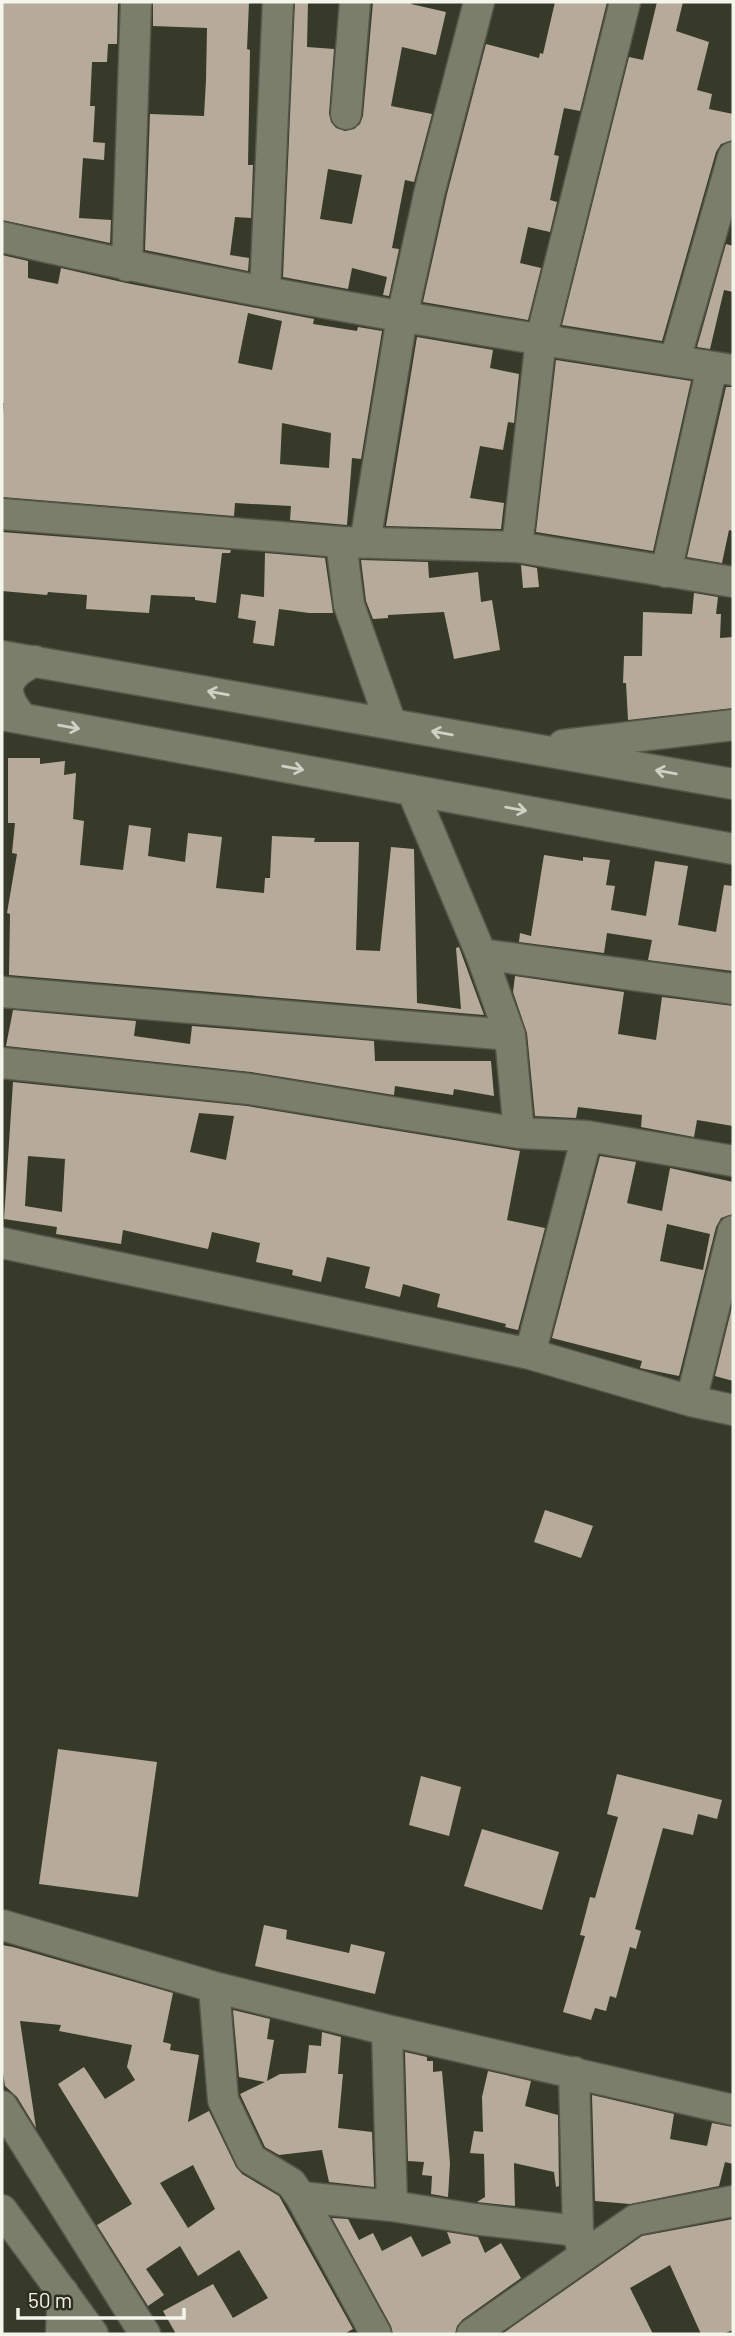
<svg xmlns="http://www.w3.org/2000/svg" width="735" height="2336" viewBox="0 0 735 2336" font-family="Barlow,sans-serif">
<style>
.building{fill:#b6ab9b;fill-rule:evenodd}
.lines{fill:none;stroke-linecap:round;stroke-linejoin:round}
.minor-casing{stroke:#56574a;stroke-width:33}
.minor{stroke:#7c7e6c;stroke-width:30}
.oneway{stroke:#d0d1c5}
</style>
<rect width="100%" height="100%" fill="#373929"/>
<path class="building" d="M2,2h116l-1,42h-9l-1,18h-15l-2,44h5l-2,36 12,1 -1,17 -21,-2 -4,60 32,2 -1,23 -108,-23z
M153,2h96l-2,47 3,1 -2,115h5l-2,53 -16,-1 -5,38 19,3 -1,13 -103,-21 5,-136 54,2 2,-36 1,-52 -54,-2z
M295,2h13l-1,45 27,2 -5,64 2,9 5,6 9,3 9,-2 6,-5 3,-8 10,-114h39l-1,2 35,8 -10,43 -34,-8 -11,59 41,8 -18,68 -9,-2 -13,68 7,1 -10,47 -6,-1 4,-18 -35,-9 -4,21 -65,-12zM328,169l34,6 -10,49 -32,-5z
M555,2h52l-27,109 -16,-3 -10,47 5,1 -9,44 7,2 -7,30 -22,-5 -8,36 21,5 -13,52 -105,-18 24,-108 39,-150 53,14 1,-5 3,1z
M657,2h26l-7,29 33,11 -12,48 15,4 -3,15 24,5v26l-12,4 -5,8 -54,189 -100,-16 67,-268 14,3z
M726,244l7,2v46l-9,-2 -14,59 -13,-2z
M2,255l26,6v17l30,6 3,-16 65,15 188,36 -1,5 44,7 1,-4 24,4 -21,128 -9,-1 -5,67 -57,-5 1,-14 -56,-3 -1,13 -232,-19v-70l2,-24h-2zM248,313l34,8 -10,49 -34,-7zM282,423l49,10 -2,35 -49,-4z
M417,337l76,13 -3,18 29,6 -5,49 -6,-1 -5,28 -23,-4 -10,52 34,5 -3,26 -115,-3z
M556,360l135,21 -38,170 -117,-19z
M726,387h7v144l-4,-1 -7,33 -35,-6z
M2,532l229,18 -1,3h-8l-6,50 -21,-3v-3l-44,-2 -2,18 -63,-4 1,-14 -39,-3 -1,3 -45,-4z
M265,553l60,5 8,55h-24l-30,-4 -5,37 -21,-3 3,-22 -18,-3 3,-24 23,3z
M361,560l67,2 1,16 49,-6 3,30 11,-2 8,50 -46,9 -10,-47 -56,3v3l-15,1 -7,-18z
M521,565l16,3 2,19 -16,1z
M694,593l24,4 -2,17h5l-1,24 13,-1v71l-105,12 -2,-37h-3l1,-27h18l1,-44 49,2z
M8,758h32v6l25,-3 -1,14 12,-2 -3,46 11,2 -4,44 43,5 6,-45 22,3 -3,28 37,6 3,-29 34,4 -6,51 48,5 1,-15h5l2,-42 43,2 -1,4h45l-3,108 24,1 11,-104 23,2 3,154 44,6 -5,-61 3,-1 25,68 -475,-40 1,-61 -3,-1 10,-59 -5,-1 3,-30h-7z
M544,855l39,6v-4l27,3 -4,25 9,1 -4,24 35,6 9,-55 33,5 -10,59 38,7 8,-47 9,1v85l-85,-11 4,-20 -45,-7 -3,20 -85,-11 1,-9 11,3z
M515,976l109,16 -6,42 38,6 6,-43 71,9v120l-36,-6 -3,17 -53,-10 1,-12 -64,-8 -2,11 -41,-2 -8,-83 -14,-41z
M13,1010l123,11 -2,15 56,8 2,-18 182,15 1,20h116l3,35 -40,-7 -1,6 -58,-9 -1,9 -143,-23 -245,-26z
M13,1082l234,24 273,45 -13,69 38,8 -27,102 -13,-3 1,-3 -69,-17 3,-13 -37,-10 -3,13 -35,-9 5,-21 -43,-10 -6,25 -29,-7 1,-5 -37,-8 4,-19 -48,-11 -4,17 -85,-19 -2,14 -65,-10 1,-7 -53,-8zM199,1113l35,3 -8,44 -36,-8zM28,1156l37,3 -3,53 -37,-6z
M600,1156l36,6 -9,41 35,8 8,-43 63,14v32l-12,4 -5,9 -37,149 -39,-8 2,-7 -90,-23zM667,1224l43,10 -7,36 -43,-9z
M733,1303v78l-18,-5z
M545,1510l48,16 -12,32 -47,-16z
M58,1749l99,13 -19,135 -99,-13z
M617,1774l105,26 -5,19 -19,-5 -5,21 -30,-7 -28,101 6,2 -5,18 -6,-2 -14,51 -6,-2 -4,15 -11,-3 -4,12 -28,-8 22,-76 -5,-1 10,-38 5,1 23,-81 -11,-3z
M421,1776l40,11 -12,49 -40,-11z
M482,1829l77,23 -17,58 -78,-24z
M264,1925l23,5 -1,9 63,14 2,-9 34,8 -10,42 -120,-28z
M2,1945l11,2 160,46 -10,49 8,2 -1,6 29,5 -11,67 21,-11 27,56 6,7 37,22 74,133 -9,5h-168l-13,-23 50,-27 20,34 35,-20 -29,-48 -41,26 -18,-30 -34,23 18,26 -16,11 -51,-81 35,-21 -74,-120 26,-17 21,32 30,-19 -8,-13 5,-22 -73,-14 2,-6 -41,-4 16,107 -19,-31 -12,-11 -3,-21zM193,2165l22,44 -27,19 -28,-45z
M233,2010l37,9 -3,20 7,1 -7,41 13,-7 26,-1 3,-28 12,1 1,-14 19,5 -3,37h5l-5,54 34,4 2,55 -45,-5 -7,-32 -43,5 -14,-8 -25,-53 25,-12 -26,-5z
M405,2052l22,5v4h6v11l9,-1 8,92 -2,34 -17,-3 1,-18 -10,-1 2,-13 -16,-1z
M488,2071l43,10 -6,25 33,9 1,71 -3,1 -2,-15 -40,-9 1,43 -38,-4 8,-5 -1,-43 -14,-1 4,-22 9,1 -1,-35z
M592,2095l82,19 -4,25 37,7 5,-23 21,4v37l-8,-2 -6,24 -89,18 -35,-3z
M332,2218l16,1 11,21 14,-7 9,18 29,-15 11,21 29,-14 -4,-11 31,5 7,16 16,-10 20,35 -59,42 -5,6 -2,8h-62l-2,-8z
M733,2219v111l-10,4h-22l-31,-69 -40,23 23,46h-151l140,-98z"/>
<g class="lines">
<defs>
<path id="minor" d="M346,114l9,-112
M2,237c241,56 486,95 731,133
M127,266l9,-264
M265,291l13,-289
M675,360l58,-203
M2,514l339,28 176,5 216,35
M341,542l8,63 42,119
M365,543l37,-226 28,-127 49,-188
M517,547l24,-208 84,-337
M666,572l46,-205
M2,656l731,128
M2,715l731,134
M23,719c-23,-27 -20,-42 12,-58
M563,745l170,-20
M412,790l69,164 29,81 9,98
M481,954l252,35
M2,992l508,43
M2,1063l247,26 270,44 68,3 146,25
M2,1243l528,111 161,47 42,9
M530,1354l57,-218
M691,1401l42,-170
M2,1925l212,62 173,43 346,80
M214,1987l9,113 28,59 40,24 10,14 75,137
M574,2072l4,159 4,19
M2,2106l143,228
M301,2197l91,9 -5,-176
M392,2206l82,13 104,12
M2,2210l91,124
M61,2334l2,-42
M472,2334l163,-114 98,-19"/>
</defs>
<use href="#minor" class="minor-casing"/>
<use href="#minor" class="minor"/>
</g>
<defs><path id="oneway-shaft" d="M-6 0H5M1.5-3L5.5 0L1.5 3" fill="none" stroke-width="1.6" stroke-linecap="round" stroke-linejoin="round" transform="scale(1.75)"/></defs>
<g class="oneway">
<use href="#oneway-shaft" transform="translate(218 693) rotate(-170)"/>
<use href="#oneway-shaft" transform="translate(69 727) rotate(10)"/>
<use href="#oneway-shaft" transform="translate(442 733) rotate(-170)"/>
<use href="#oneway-shaft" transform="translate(293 768) rotate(10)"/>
<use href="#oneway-shaft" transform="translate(666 772) rotate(-170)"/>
<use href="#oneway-shaft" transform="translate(516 809) rotate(10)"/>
</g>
<rect width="735" height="2336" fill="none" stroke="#f4f5eb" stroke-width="7"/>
<path d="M18 2308v10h166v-10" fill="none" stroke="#f4f5eb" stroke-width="3.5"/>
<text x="28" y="2308" font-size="21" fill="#f4f5eb" stroke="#2d2e1f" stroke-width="5" paint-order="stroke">50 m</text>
</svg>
